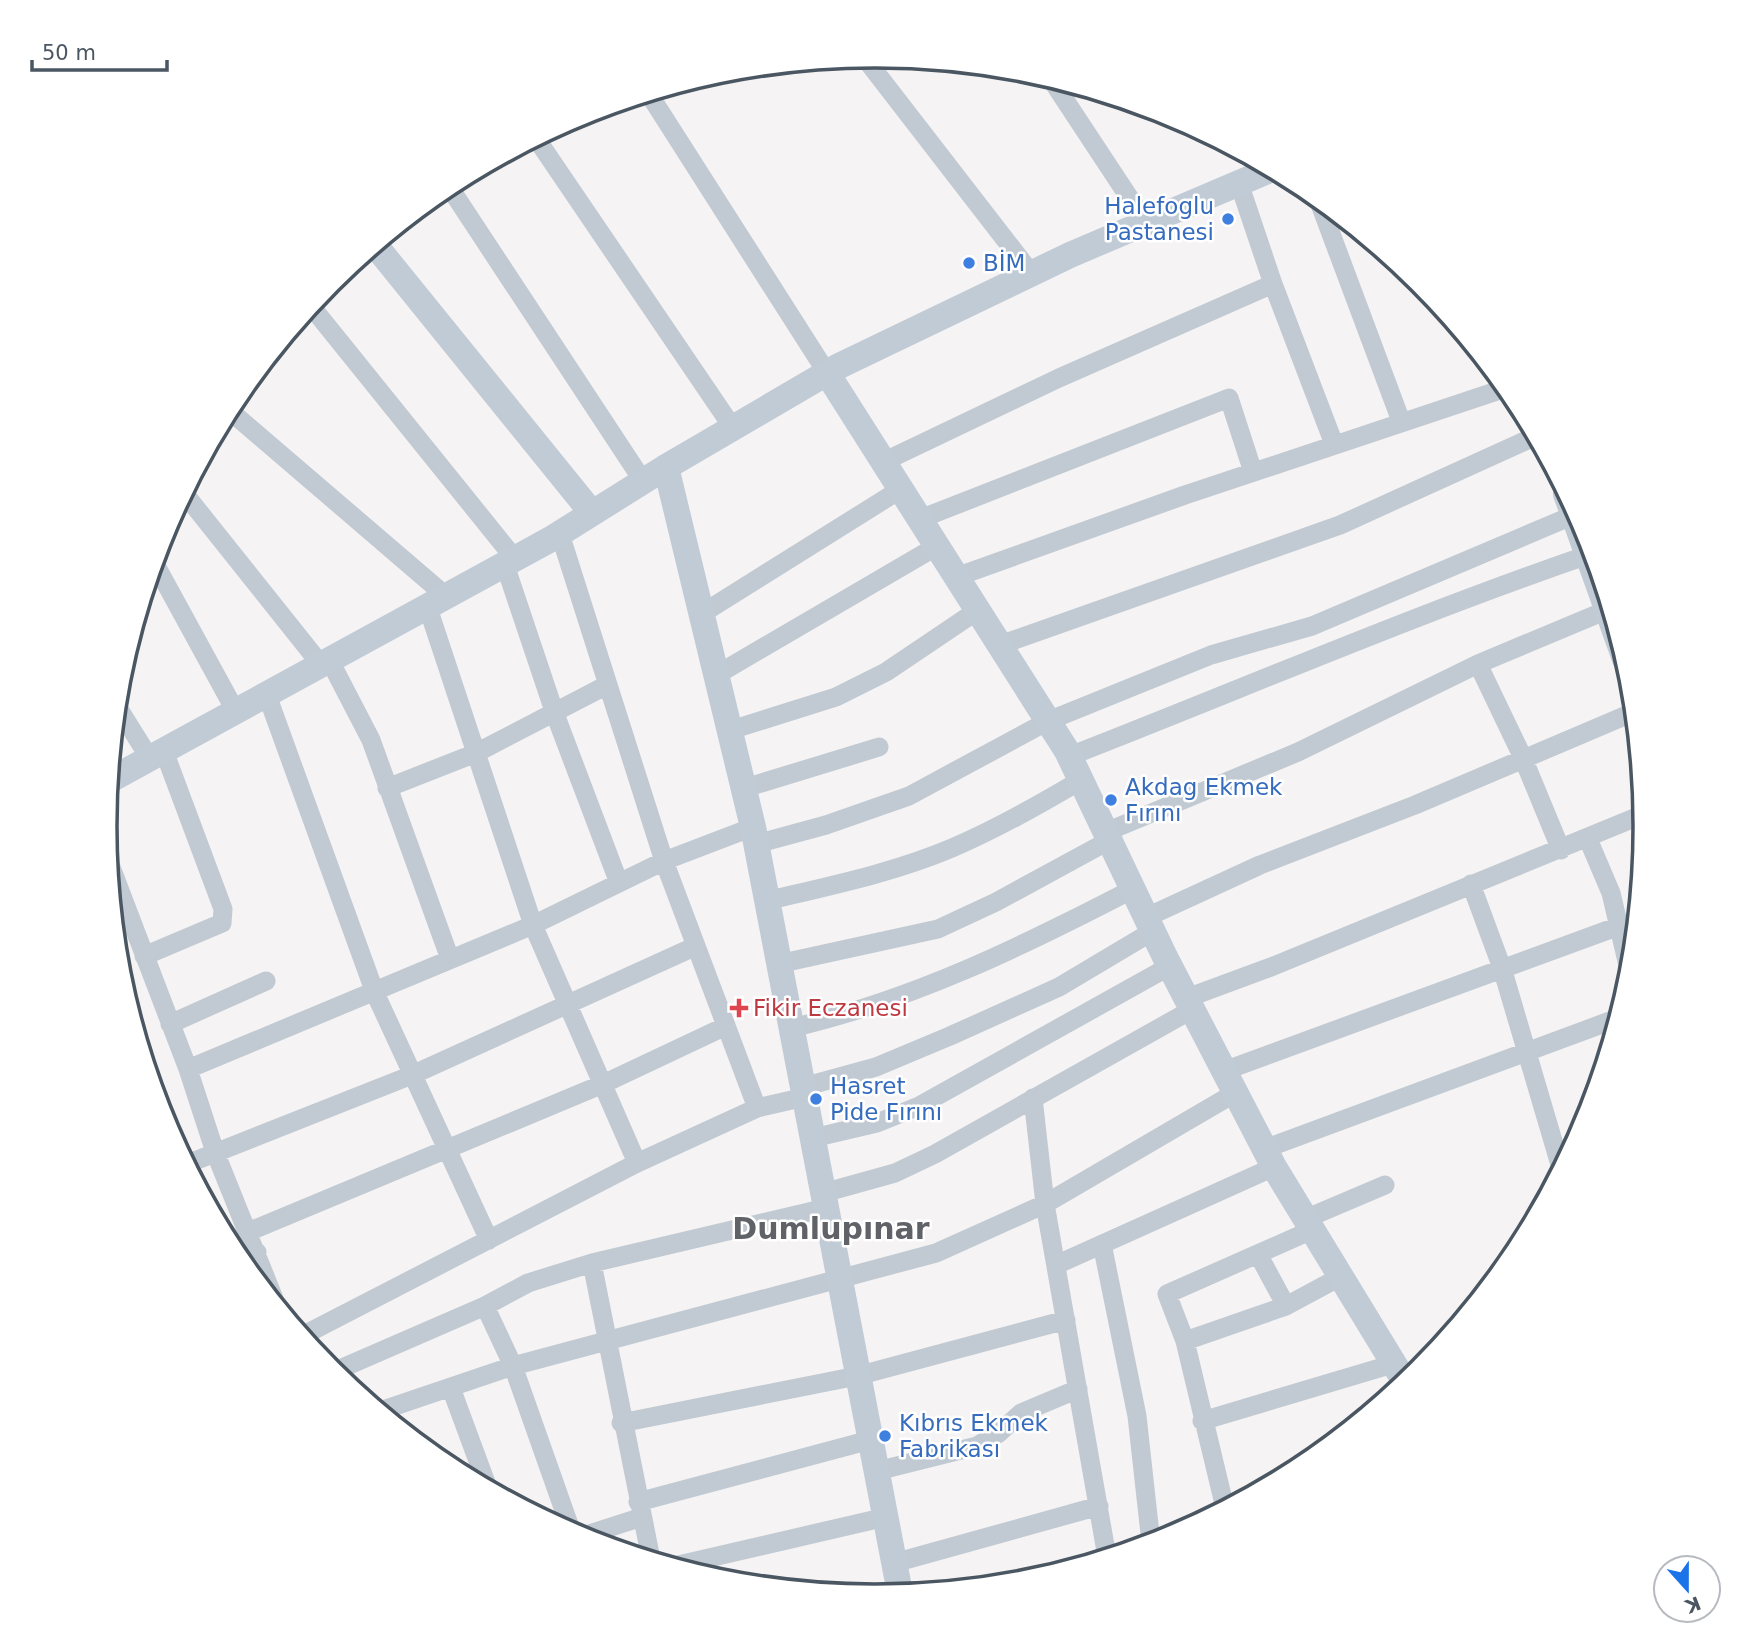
<svg xmlns="http://www.w3.org/2000/svg" width="1750" height="1652" viewBox="0 0 1750 1652" font-family="'DejaVu Sans',sans-serif">
<style>
.lines{fill:none;stroke-linecap:round;stroke-linejoin:round}
.lane{stroke:#c1cad2;stroke-width:10}
.street{stroke:#c1cad2;stroke-width:19}
.secondary{stroke:#c1cbd6;stroke-width:26}
.shop-dot{fill:#3f7fe0;stroke:#fff;stroke-width:2.5}
.health-dot{fill:#e0444e;stroke:#fff;stroke-width:2.5}
.labels{text-anchor:middle;stroke-width:5;stroke-linejoin:round;paint-order:stroke}
.shop-label{font-size:23px;fill:#366cbe;stroke:#fff;text-anchor:start}
.health-label{font-size:23px;fill:#be3a42;stroke:#fff;text-anchor:start}
.district-label{font-size:30px;font-weight:bold;fill:#5f6368;stroke:#fff}
.rim{fill:none;stroke:#4a5661;stroke-width:3.5}
</style>
<rect width="100%" height="100%" fill="#f5f3f3"/>
<g class="lines">
<path class="lane" d="M699,79l3,5"/>
<path class="street" d="M864,57l167,216
M1051,79l95,144
M649,94l178,279
M536,138l197,290
M1239,183l34,101 61,160
M448,185l195,296
M1318,199l83,222
M311,306l204,253
M229,410l218,187
M883,462l176,-84 214,-94
M184,493l138,173
M920,519l309,-121 24,74
M560,534l104,327 93,247
M154,562l82,150
M505,565l50,149 64,169
M956,577l229,-82 321,-107
M428,608l105,317 104,238
M703,613l198,-124
M1000,645l340,-120 196,-89
M330,661l41,79 79,219
M1478,664l45,94 38,92
M718,674l219,-128
M267,695l108,298 114,247
M117,706l33,53
M731,730l105,-33 50,-25 92,-62
M1070,756c172,-67 343,-141 518,-201
M387,788l89,-35 131,-68
M745,788l134,-41
M1106,832l192,-80 180,-88 129,-54
M1588,839l23,54 19,81
M756,844l70,-19 83,-29 139,-75 163,-66 101,-29 262,-111
M109,862l79,207 27,83 62,154
M1471,884l31,84 59,200
M766,901c63,-15 127,-28 186,-53 45,-19 87,-43 129,-68
M1147,917l113,-52 155,-60 219,-93
M144,956l78,-33 1,-14 -59,-158
M778,964l160,-35 58,-27 114,-62
M1187,998l84,-31 373,-153
M170,1024l96,-43
M791,1028c122,-28 232,-82 342,-139
M188,1069l345,-144 131,-64 89,-34
M1224,1071l395,-145
M803,1087l73,-20 74,-31 109,-49 94,-56
M1033,1098l12,106 62,353
M813,1138l64,-15 42,-17 251,-140
M1264,1149l354,-131
M187,1164l225,-89 284,-129
M823,1193l72,-20 40,-19 258,-145
M1305,1219l80,-34
M248,1232l355,-148 123,-58
M1102,1244l35,172 14,127
M1258,1254l28,52
M239,1259l18,-7
M592,1263l59,296
M1056,1265l218,-98
M485,1306l28,60 59,167
M302,1336l335,-173 120,-55 48,-11
M1185,1341l101,-35 54,-29
M333,1372l152,-66 43,-23 64,-20 234,-55
M451,1388l37,100
M380,1411l133,-45 423,-113 109,-49 190,-111
M1202,1421l191,-57
M621,1423l236,-47 209,-56
M877,1471l100,-25 22,-13 22,-20 57,-24
M638,1502l232,-62
M1225,1508l-40,-167 -18,-47 145,-64
M580,1537l62,-20
M894,1563l205,-57
M674,1566l212,-49"/>
<path class="secondary" d="M375,245l217,268
M827,373l240,378 98,206 109,210 131,215
M666,467l87,360 147,766
M1566,494l59,165
M110,780l441,-241 115,-72 171,-100 233,-112 202,-86"/>
</g>
<g class="shop-dot">
<circle cx="1228" cy="219" r="7"/>
<circle cx="969" cy="263" r="7"/>
<circle cx="1111" cy="800" r="7"/>
<circle cx="816" cy="1099" r="7"/>
<circle cx="885" cy="1436" r="7"/>
</g>
<path class="health-dot" d="M735.5 997.5h7v7h7v7h-7v7h-7v-7h-7v-7h7z"/>
<g class="labels">
<g class="shop-label">
<text x="1214" y="214" text-anchor="end">Halefoglu<tspan x="1214" dy="26">Pastanesi</tspan></text>
<text x="983" y="271">BİM</text>
<text x="1125" y="795">Akdag Ekmek<tspan x="1125" dy="26">Fırını</tspan></text>
<text x="830" y="1094">Hasret<tspan x="830" dy="26">Pide Fırını</tspan></text>
<text x="899" y="1431">Kıbrıs Ekmek<tspan x="899" dy="26">Fabrikası</tspan></text>
</g>
<g class="health-label">
<text x="753" y="1016">Fikir Eczanesi</text>
</g>
<g class="district-label">
<text x="831" y="1239">Dumlupınar</text>
</g>
</g>
<path d="M0 0H1750V1652H0ZM117 826a758 758 0 1 1 1516 0a758 758 0 1 1-1516 0Z" fill="#fff" fill-rule="evenodd"/>
<path class="rim" d="M117 826a758 758 0 1 1 1516 0a758 758 0 1 1-1516 0Z"/>
<g transform="translate(1687 1589) rotate(159)"><circle r="33" fill="#ffffff" stroke="#b7bbc0" stroke-width="2"/>
<path d="M0-5L12 26L0 18L-12 26Z" fill="#1a73e8"/>
<text y="-10" font-size="19" font-weight="bold" text-anchor="middle" fill="#4a5661">K</text>
</g>
<path d="M32 60v10h135v-10" fill="none" stroke="#4a5661" stroke-width="3.5"/>
<text x="42" y="60" font-size="21" fill="#4a5661" stroke="#ffffff" stroke-width="5" paint-order="stroke">50 m</text>
</svg>
